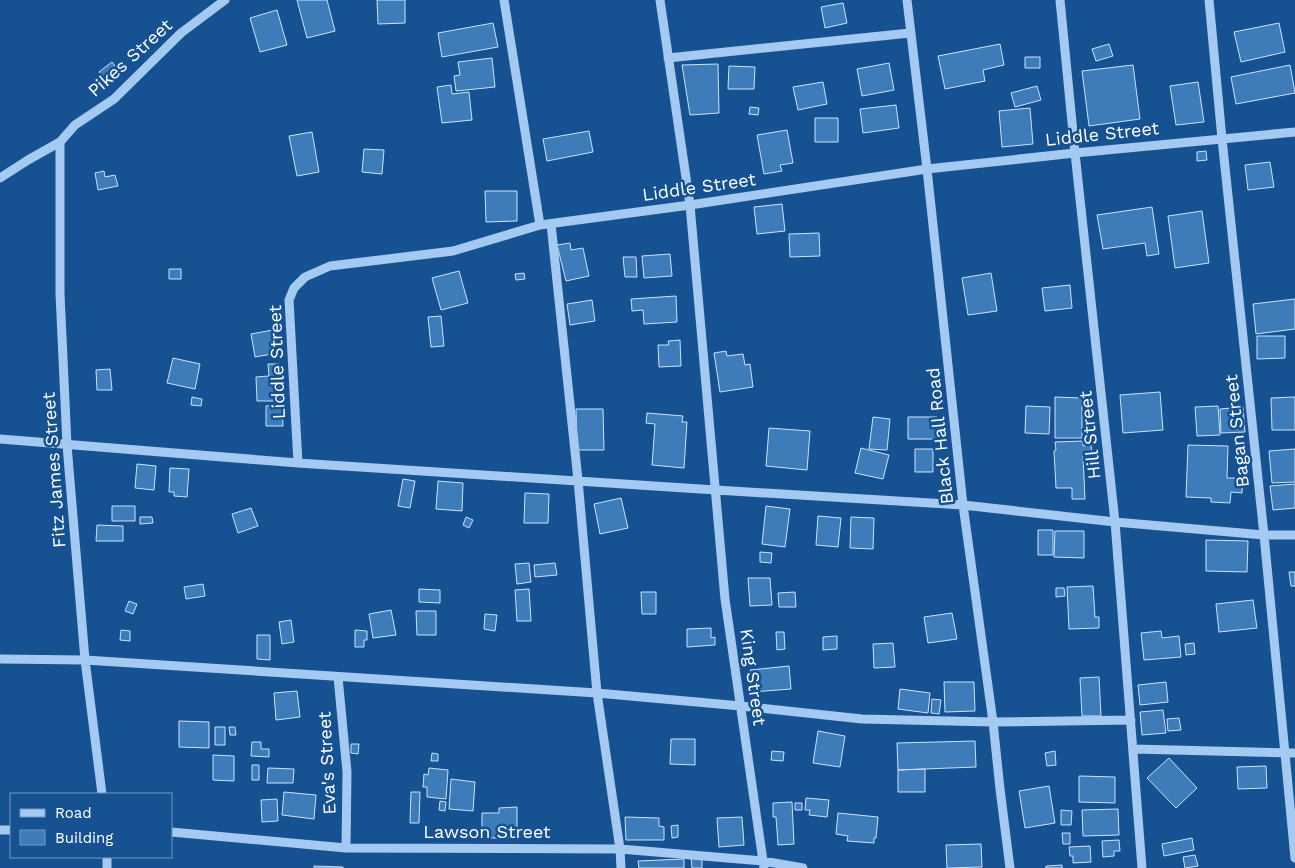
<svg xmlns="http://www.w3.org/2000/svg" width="1295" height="868" viewBox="0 0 1295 868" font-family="'Work Sans',sans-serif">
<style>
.building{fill:#3e7bb9;stroke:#cbe3fc}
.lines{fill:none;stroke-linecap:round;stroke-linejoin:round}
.minor{stroke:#a4caf1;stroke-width:9}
.labels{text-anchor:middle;stroke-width:5;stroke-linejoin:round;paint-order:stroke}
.street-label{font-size:18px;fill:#fff;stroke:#165292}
</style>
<rect width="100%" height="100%" fill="#165292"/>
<path class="building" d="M297,0h30l8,31 -28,7z
M377,0h28v23l-27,1z
M843,3l4,20 -22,5 -4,-21z
M277,10l10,35 -27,7 -10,-34z
M493,23l5,24 -56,10 -4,-24z
M1279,23l6,29 -44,10 -7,-30z
M1000,44l4,21 -21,5 2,11 -40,8 -7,-33z
M1109,44l4,12 -17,5 -4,-12z
M1025,57h15v11h-15z
M492,58l3,29 -39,4 -2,-15 6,-1 -2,-13z
M112,62l7,9 -13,10 -7,-9z
M889,63l5,27 -32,6 -5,-27z
M718,64l1,49 -29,2 -8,-50z
M1133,65l7,54 -51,7 -7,-55z
M1290,65l5,28 -59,11 -5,-27z
M729,66l26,1 -1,22h-26z
M823,82l4,22 -29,6 -5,-23z
M1198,82l6,40 -28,3 -6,-39z
M451,85l1,9 17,-2 3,28 -30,3 -5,-36z
M1037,86l4,14 -26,7 -4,-14z
M896,105l3,23 -36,5 -3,-24z
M750,107l9,1 -1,7 -9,-1z
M1030,108l3,36 -31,3 -3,-36z
M815,118h23v24h-23z
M787,130l6,33 -13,2 2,6 -18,3 -7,-39z
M589,131l4,21 -46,9 -4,-22z
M312,132l7,40 -22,4 -8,-40z
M364,149l20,1 -2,24 -20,-2z
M1206,151l1,9 -10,1v-9z
M1270,162l4,25 -26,3 -3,-25z
M104,171l1,6 10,-2 3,11 -20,4 -3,-17z
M485,191h32v30l-31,1z
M782,204l3,27 -28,3 -3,-27z
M1152,207l7,47 -12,2 -2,-13 -42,6 -6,-34z
M1202,211l7,52 -34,5 -7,-52z
M819,233l1,23 -30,1 -1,-23z
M570,243l1,7 12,-2 6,28 -23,5 -9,-36z
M670,254l2,22 -28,2 -2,-22z
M623,257h13l1,20h-12z
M169,269h12v10h-12z
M459,271l9,32 -27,7 -9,-32z
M524,273l1,6 -9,1 -1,-6z
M991,273l6,38 -29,4 -6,-37z
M1070,285l2,23 -27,3 -3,-23z
M676,296l1,26 -33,2 -1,-14 -11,1 -1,-12z
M1295,299v30l-39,5 -3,-30z
M592,300l3,21 -25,4 -3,-21z
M441,316l3,30 -13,1 -3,-30z
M273,330l5,23 -23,4 -4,-23z
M1257,336h28v22l-28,1z
M680,340l1,26 -22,1 -1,-22h11l-1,-4z
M726,351l1,5 16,-2 2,11 5,-1 3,23 -33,5 -6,-39z
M173,358l27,6 -5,25 -28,-6z
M268,364h11l2,37h-24l-1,-24 13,-1z
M110,369l2,21h-15l-1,-20z
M1160,392l3,38 -40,3 -3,-38z
M192,397l10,2 -1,7 -10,-1z
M1055,397l27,1v40h-27z
M1295,397v33h-23l-1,-32z
M282,405l1,21h-17v-20z
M1026,406l24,1 -1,27 -24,-1z
M1218,406l2,29 -23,1 -2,-29z
M1243,407l2,25 -24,1 -1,-24z
M576,409h27l1,41h-27z
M647,413l36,3 -1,6h5l-3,46 -32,-3 3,-41 -9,-1z
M873,417l17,2 -3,31 -18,-1z
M908,417h29v22h-29z
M769,428l41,3 -3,39 -41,-4z
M1083,441v5l8,-1 1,10 -9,1 2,43h-13v-11h-16l-2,-37 2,-1 -1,-8z
M1188,445l40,1 -1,32h16l-1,15 -11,-1 -1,11 -19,-1v-4l-25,-1z
M861,448l28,7 -6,24 -28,-6z
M915,449h18v23h-18z
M1295,449v33l-23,1 -3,-32z
M137,464l19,2 -2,24 -19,-2z
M170,468l19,1 -2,28 -13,-1v-4h-5z
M403,479l12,2 -5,27 -12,-2z
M438,481l25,2 -1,28 -26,-2z
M1295,484v24l-22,2 -3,-24z
M525,493l24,1 -1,29h-24z
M621,498l7,30 -28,6 -6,-30z
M112,506h23v15h-23z
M766,506l24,3 -5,38 -23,-3z
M251,508l7,18 -20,7 -6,-19z
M818,516l23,2 -3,29 -22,-2z
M140,517h12l1,6 -13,1z
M466,517l7,3 -4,8 -6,-3z
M851,517l23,1 -1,31 -23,-1z
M97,525l26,1v15h-27z
M1038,530h15v25h-15z
M1055,531h29v27l-30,-1z
M1206,540l42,1 -1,31 -41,-1z
M760,552l12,1 -1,10 -11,-1z
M529,563l2,19 -14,2 -2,-20z
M555,563l2,12 -22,2 -1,-12z
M1289,572h6v14h-4z
M748,578h22l2,27 -22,1z
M203,584l2,12 -19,3 -2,-12z
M1093,586l2,31h4v11l-30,1 -2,-42z
M1056,588h8l1,8 -9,1z
M419,589l21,1v13l-21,-1z
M529,589l2,32h-14l-2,-31z
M641,592h15v22h-14z
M795,592l1,15h-17l-1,-14z
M1253,600l4,28 -38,4 -3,-28z
M129,601l8,3 -4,10 -8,-3z
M391,610l5,25 -23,3 -4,-24z
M416,611h20v24h-19z
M952,613l5,26 -29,4 -4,-26z
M485,614l12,1 -2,16 -11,-2z
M291,620l3,22 -12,2 -3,-22z
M711,628v10l4,-1v8l-28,2v-18z
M121,630l9,1v10l-10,-1z
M355,630l12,1v9h-3v7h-9z
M1161,631l1,7 17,-2 2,21 -37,3 -3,-27z
M776,632h8l1,17 -8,1z
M257,635h13v25l-13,-1z
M837,636v13l-14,1v-13z
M893,643l2,24 -21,1 -1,-24z
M1194,643l1,11 -9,1 -1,-11z
M789,666l2,23 -39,3 -2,-22z
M1099,677l2,39h-19l-2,-38z
M944,682h30l1,29 -30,1z
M1166,682l2,20 -28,3 -2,-20z
M900,689l30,4 -2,20 -30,-4z
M297,691l3,26 -24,3 -2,-27z
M932,699l9,1 -2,14 -8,-1z
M1163,710l3,23 -24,2 -2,-23z
M1179,718l2,12 -13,1 -1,-12z
M179,721l30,1v26l-30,-1z
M215,727h10v18h-10z
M229,727h6l1,8h-6z
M818,731l27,5 -5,31 -27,-4z
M671,739h24v26l-25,-1z
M975,741l1,26 -78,3 -1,-27z
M252,742h9v7h8v8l-18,-1z
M351,744h8l-1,10 -7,-1z
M772,751l12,1 -1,9 -12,-1z
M1055,751l1,14 -9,1 -2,-13z
M432,753l6,1v7h-7z
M213,755l21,1v25l-21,-1z
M1169,758l28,30 -21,20 -29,-30z
M252,765h7v15h-7z
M1266,766l1,22 -29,1 -1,-22z
M268,768l26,1 -1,14h-26z
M429,768l19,2 -2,29 -19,-2v-10h-4l1,-13 4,1z
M925,769v23h-27v-22z
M1079,776l36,1v26l-36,-1z
M451,779l24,3 -2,29 -24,-2z
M1049,786l6,37 -30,5 -6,-37z
M284,792l32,3 -2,24 -32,-4z
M411,792h9l-1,31h-9z
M806,798l23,2 -2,17 -18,-2 1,-5h-5z
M277,799l1,22 -16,1 -1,-22z
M440,801l6,1 -1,9 -6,-1z
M792,802l2,42 -16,1 -2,-28h-3v-14z
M795,803h7v7h-7z
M517,807v31h-35v-25h17v-5z
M1118,809l1,26 -36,1 -1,-26z
M1061,810l11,1 -1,14h-10z
M838,813l40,4 -2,21h-2v5l-27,-2 1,-5 -12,-2z
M625,817l34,1v8l5,1v13h-38z
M742,817l2,28 -25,2 -2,-29z
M678,825v12l-6,1 -1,-12z
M1062,833h8v11h-7z
M1192,838l2,12 -30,6 -2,-12z
M1119,840l1,11h-6v5l-11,1 -1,-16z
M981,844l1,23 -35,1 -1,-23z
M1090,846l1,16 -18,1v-7h-3l-1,-9z
M1195,855l3,11 -13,2 -2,-11z
M691,857h11v11h-10z
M684,859v9h-45l-1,-7z
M1062,865v3h-16v-2z
M314,866l29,1v1h-29z"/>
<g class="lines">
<path class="minor" d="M504,0l36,225
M660,0l30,205 35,394 39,269
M907,0l20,169 36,336 30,217 7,67 10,79
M1060,0l15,153 40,369 27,346
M1209,0l13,139 42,396 31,323
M668,58l242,-25
M60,142v152l7,151 18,215 17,134
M0,178l28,-18 32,-18 15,-17 39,-26 67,-66 44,-33
M551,224l27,256 19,213 23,156 1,19
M0,439l298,24 418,27 247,15 152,17 149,13h31
M298,463l-9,-163 5,-12 11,-11 25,-11 123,-15 87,-26 150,-20 237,-36 148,-16 220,-21
M0,659l85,1 512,33 144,13 121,13 131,3 138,-2
M338,677l9,95 -1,76
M1133,749l162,4
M0,830h11
M171,832l175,16 274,1 143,12 40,7
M107,857v11"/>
</g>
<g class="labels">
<g class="street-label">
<text transform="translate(130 58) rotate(-42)" y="6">Pikes Street</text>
<text transform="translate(1102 134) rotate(-6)" y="6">Liddle Street</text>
<text transform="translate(699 187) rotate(-8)" y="6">Liddle Street</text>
<text transform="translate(277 362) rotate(-92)" y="6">Liddle Street</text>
<text transform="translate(1237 431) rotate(-96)" y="6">Bagan Street</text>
<text transform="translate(1090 435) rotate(-96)" y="6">Hill Street</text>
<text transform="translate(940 436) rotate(-96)" y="6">Black Hall Road</text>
<text transform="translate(54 470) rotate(-94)" y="6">Fitz James Street</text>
<text transform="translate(753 677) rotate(82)" y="6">King Street</text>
<text transform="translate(327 763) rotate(-93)" y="6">Eva's Street</text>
<text x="487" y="838">Lawson Street</text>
</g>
</g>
<rect x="10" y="793" width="162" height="65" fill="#165292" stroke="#7397be"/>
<rect x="20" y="809" width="25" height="8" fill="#a4caf1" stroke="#7397be"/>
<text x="55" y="818" font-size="15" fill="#ffffff">Road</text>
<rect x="20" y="830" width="25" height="15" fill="#3e7bb9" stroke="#7397be"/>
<text x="55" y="843" font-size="15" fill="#ffffff">Building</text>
</svg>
